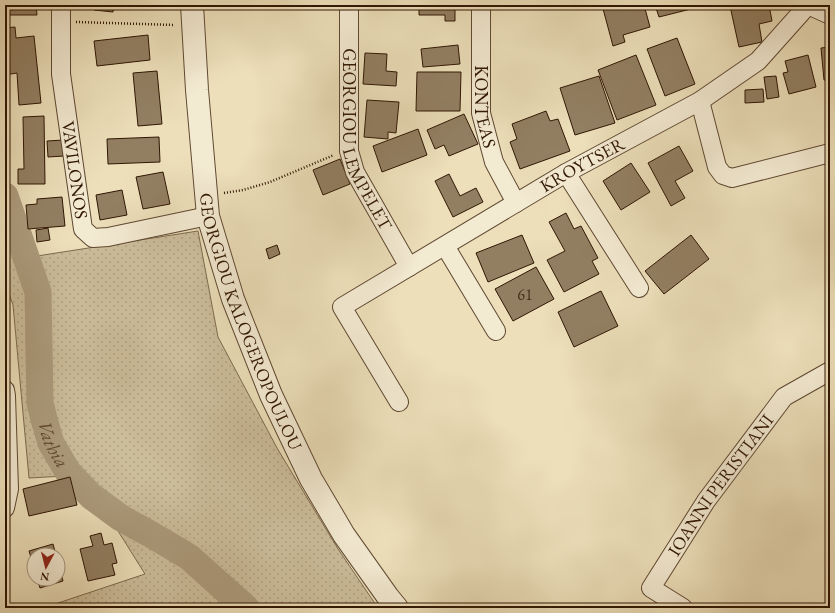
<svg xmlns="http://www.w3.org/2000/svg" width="835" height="613" viewBox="0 0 835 613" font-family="'EB Garamond',serif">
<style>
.grass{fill:url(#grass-dots);stroke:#7e6a4f}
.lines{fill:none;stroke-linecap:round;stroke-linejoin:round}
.river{stroke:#ac9b7c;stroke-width:27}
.building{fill:#927f62;stroke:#301603}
.minor-casing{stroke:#5f4831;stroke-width:20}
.tertiary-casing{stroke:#5f4831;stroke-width:24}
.path{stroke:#301603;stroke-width:2.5;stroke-dasharray:1 2;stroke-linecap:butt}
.minor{stroke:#f3ead2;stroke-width:18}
.tertiary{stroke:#f3ead2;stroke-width:22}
.labels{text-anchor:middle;stroke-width:3.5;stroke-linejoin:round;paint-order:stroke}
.number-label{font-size:16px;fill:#48301b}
.street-label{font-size:18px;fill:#301603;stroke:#f3ead2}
.water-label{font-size:19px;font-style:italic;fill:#624b33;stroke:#f3ead2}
</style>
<defs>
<pattern id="grass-dots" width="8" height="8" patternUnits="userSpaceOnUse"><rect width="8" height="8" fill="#ccbd9b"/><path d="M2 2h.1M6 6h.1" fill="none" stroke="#b0a284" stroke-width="1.8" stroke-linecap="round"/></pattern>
</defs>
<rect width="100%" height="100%" fill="#ecdfba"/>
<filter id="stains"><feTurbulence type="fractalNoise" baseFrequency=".005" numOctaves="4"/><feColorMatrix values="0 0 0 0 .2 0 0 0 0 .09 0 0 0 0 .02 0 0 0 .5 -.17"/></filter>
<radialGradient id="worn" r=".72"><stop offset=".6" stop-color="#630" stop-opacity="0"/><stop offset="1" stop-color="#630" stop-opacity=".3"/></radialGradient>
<path class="grass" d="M5,167l9,35 23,54 161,-25 20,106 59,111 61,101 40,59h-335l102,-34 -62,-99 -54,3 -16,-173 -8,-22z"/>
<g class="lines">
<path class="river" id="s1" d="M5,196l33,96 2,111 4,16 7,24 17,29 23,24 30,22 31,17 37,22 57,51"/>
</g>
<path class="building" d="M5,5h31l1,10h-32z
M94,5h20l-1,7 -19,-2z
M419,5h39v3h-3v13h-10v-6h-26z
M602,5h42l6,22 -27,8 2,7 -12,4z
M655,5h44v2l-40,10z
M737,5h32l3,16 -13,3 3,18 -23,5 -9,-41z
M15,27l1,11 18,-2 7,67 -22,2 -2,-32 -12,2v-47z
M148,35l2,25 -53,6 -3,-25z
M677,38l18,46 -30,12 -18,-47z
M458,45l2,19 -37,3 -2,-18z
M830,47v33h-6l-3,-32z
M365,53l22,1 -1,17 11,1 -1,14 -33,-2z
M636,55l20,50 -39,15 -19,-50z
M808,55l8,32 -27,7 -6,-21 5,-1 -3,-11z
M157,71l5,53 -24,2 -5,-53z
M417,72h44l-1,39h-44z
M599,76l16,47 -40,12 -15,-47z
M776,76l3,21 -12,2 -3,-22z
M763,89l1,13 -19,1v-13z
M367,100l32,2 -3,31 -8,-1v7l-24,-2z
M546,111l4,10 8,-2 12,32 -50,18 -10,-27 7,-3 -5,-15z
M464,114l14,30 -29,12 -5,-11 -9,4 -8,-19z
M44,116l1,68h-27v-15h6l-1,-52z
M418,129l9,26 -45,17 -9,-26z
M159,137l1,25 -52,2 -1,-25z
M63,140l1,16 -16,1 -1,-16z
M679,146l14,25 -18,10 10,17 -14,8 -23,-43z
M340,159l10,25 -27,11 -10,-25z
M631,163l19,29 -29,18 -18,-29z
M163,172l7,32 -27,5 -7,-32z
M449,174l11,22 16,-8 7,14 -30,15 -18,-36z
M122,190l5,25 -27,5 -4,-25z
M62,197l3,29 -37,3 -2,-24 11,-1v-5z
M566,213l8,16 7,-3 17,32 -6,3 7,13 -35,18 -17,-32 18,-9 -16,-29z
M48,228l2,12 -13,2 -1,-12z
M522,235l12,28 -46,19 -12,-29z
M691,235l18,24 -45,35 -19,-23z
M277,245l3,9 -11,5 -3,-10z
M536,267l18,32 -41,22 -18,-32z
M601,291l17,35 -44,21 -16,-35z
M70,477l7,28 -48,11 -6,-27z
M101,533l3,12 8,-2 5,20 -5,1 3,11 -27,6 -8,-32 13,-3 -3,-10z
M53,544l3,11h-22v12l-5,-16z
M58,562l5,19 -23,7 -3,-9h21z"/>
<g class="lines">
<defs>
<g id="minor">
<path id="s2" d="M61,5v69l22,155 10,9 15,-1 100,-21"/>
<path id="s3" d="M349,5v146l6,21 54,95"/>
<path id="s4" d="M481,5v108l13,49 22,41"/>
<path d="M808,5l22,10"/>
<path d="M700,101l17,66 6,8 9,3 98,-25"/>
<path d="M566,173l73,115"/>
<path d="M445,246l51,85"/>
<path d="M5,390l1,6 3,93 -4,19"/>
<path id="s5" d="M399,402l-57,-95 224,-134 134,-72 58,-40 50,-56"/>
<path id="s6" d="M683,608l-32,-20 55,-87 78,-104 46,-26"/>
</g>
<g id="tertiary">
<path id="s7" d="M192,5l5,85 11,126 25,83 38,96 40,84 33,56 44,62 9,11"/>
</g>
</defs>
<use href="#minor" class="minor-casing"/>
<use href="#tertiary" class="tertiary-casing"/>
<path class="path" d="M76,22l99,3
M224,193l19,-3 27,-8 64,-27"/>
<use href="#minor" class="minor"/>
<use href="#tertiary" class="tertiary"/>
</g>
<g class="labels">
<g class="number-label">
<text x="525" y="300">61</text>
</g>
<g class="street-label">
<text dy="6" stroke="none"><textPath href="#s4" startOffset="102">KONTEAS</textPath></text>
<text dy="6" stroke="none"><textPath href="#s3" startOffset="138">GEORGIOU LEMPELET</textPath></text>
<text dy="6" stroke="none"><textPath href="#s5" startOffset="390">KROYTSER</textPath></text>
<text dy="6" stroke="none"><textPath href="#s2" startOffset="166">VAVILONOS</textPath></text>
<text dy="6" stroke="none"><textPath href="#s7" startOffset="325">GEORGIOU KALOGEROPOULOU</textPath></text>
<text dy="6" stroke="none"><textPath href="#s6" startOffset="162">IOANNI PERISTIANI</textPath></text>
</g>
<g class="water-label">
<text dy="7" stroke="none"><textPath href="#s1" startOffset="256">Vathia</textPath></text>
</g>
</g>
<rect width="835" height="613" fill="none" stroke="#ecdfba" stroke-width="20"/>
<rect x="6" y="6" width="823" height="601" fill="none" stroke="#301603" stroke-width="2"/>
<rect x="10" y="10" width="815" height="593" fill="none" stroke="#301603"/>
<g transform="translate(46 567) rotate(187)"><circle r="19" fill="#f3ead2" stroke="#a5957f"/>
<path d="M0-3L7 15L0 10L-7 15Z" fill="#8f2418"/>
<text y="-6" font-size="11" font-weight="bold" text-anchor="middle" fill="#301603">N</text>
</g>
<rect width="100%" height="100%" filter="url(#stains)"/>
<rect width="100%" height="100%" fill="url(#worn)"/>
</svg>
